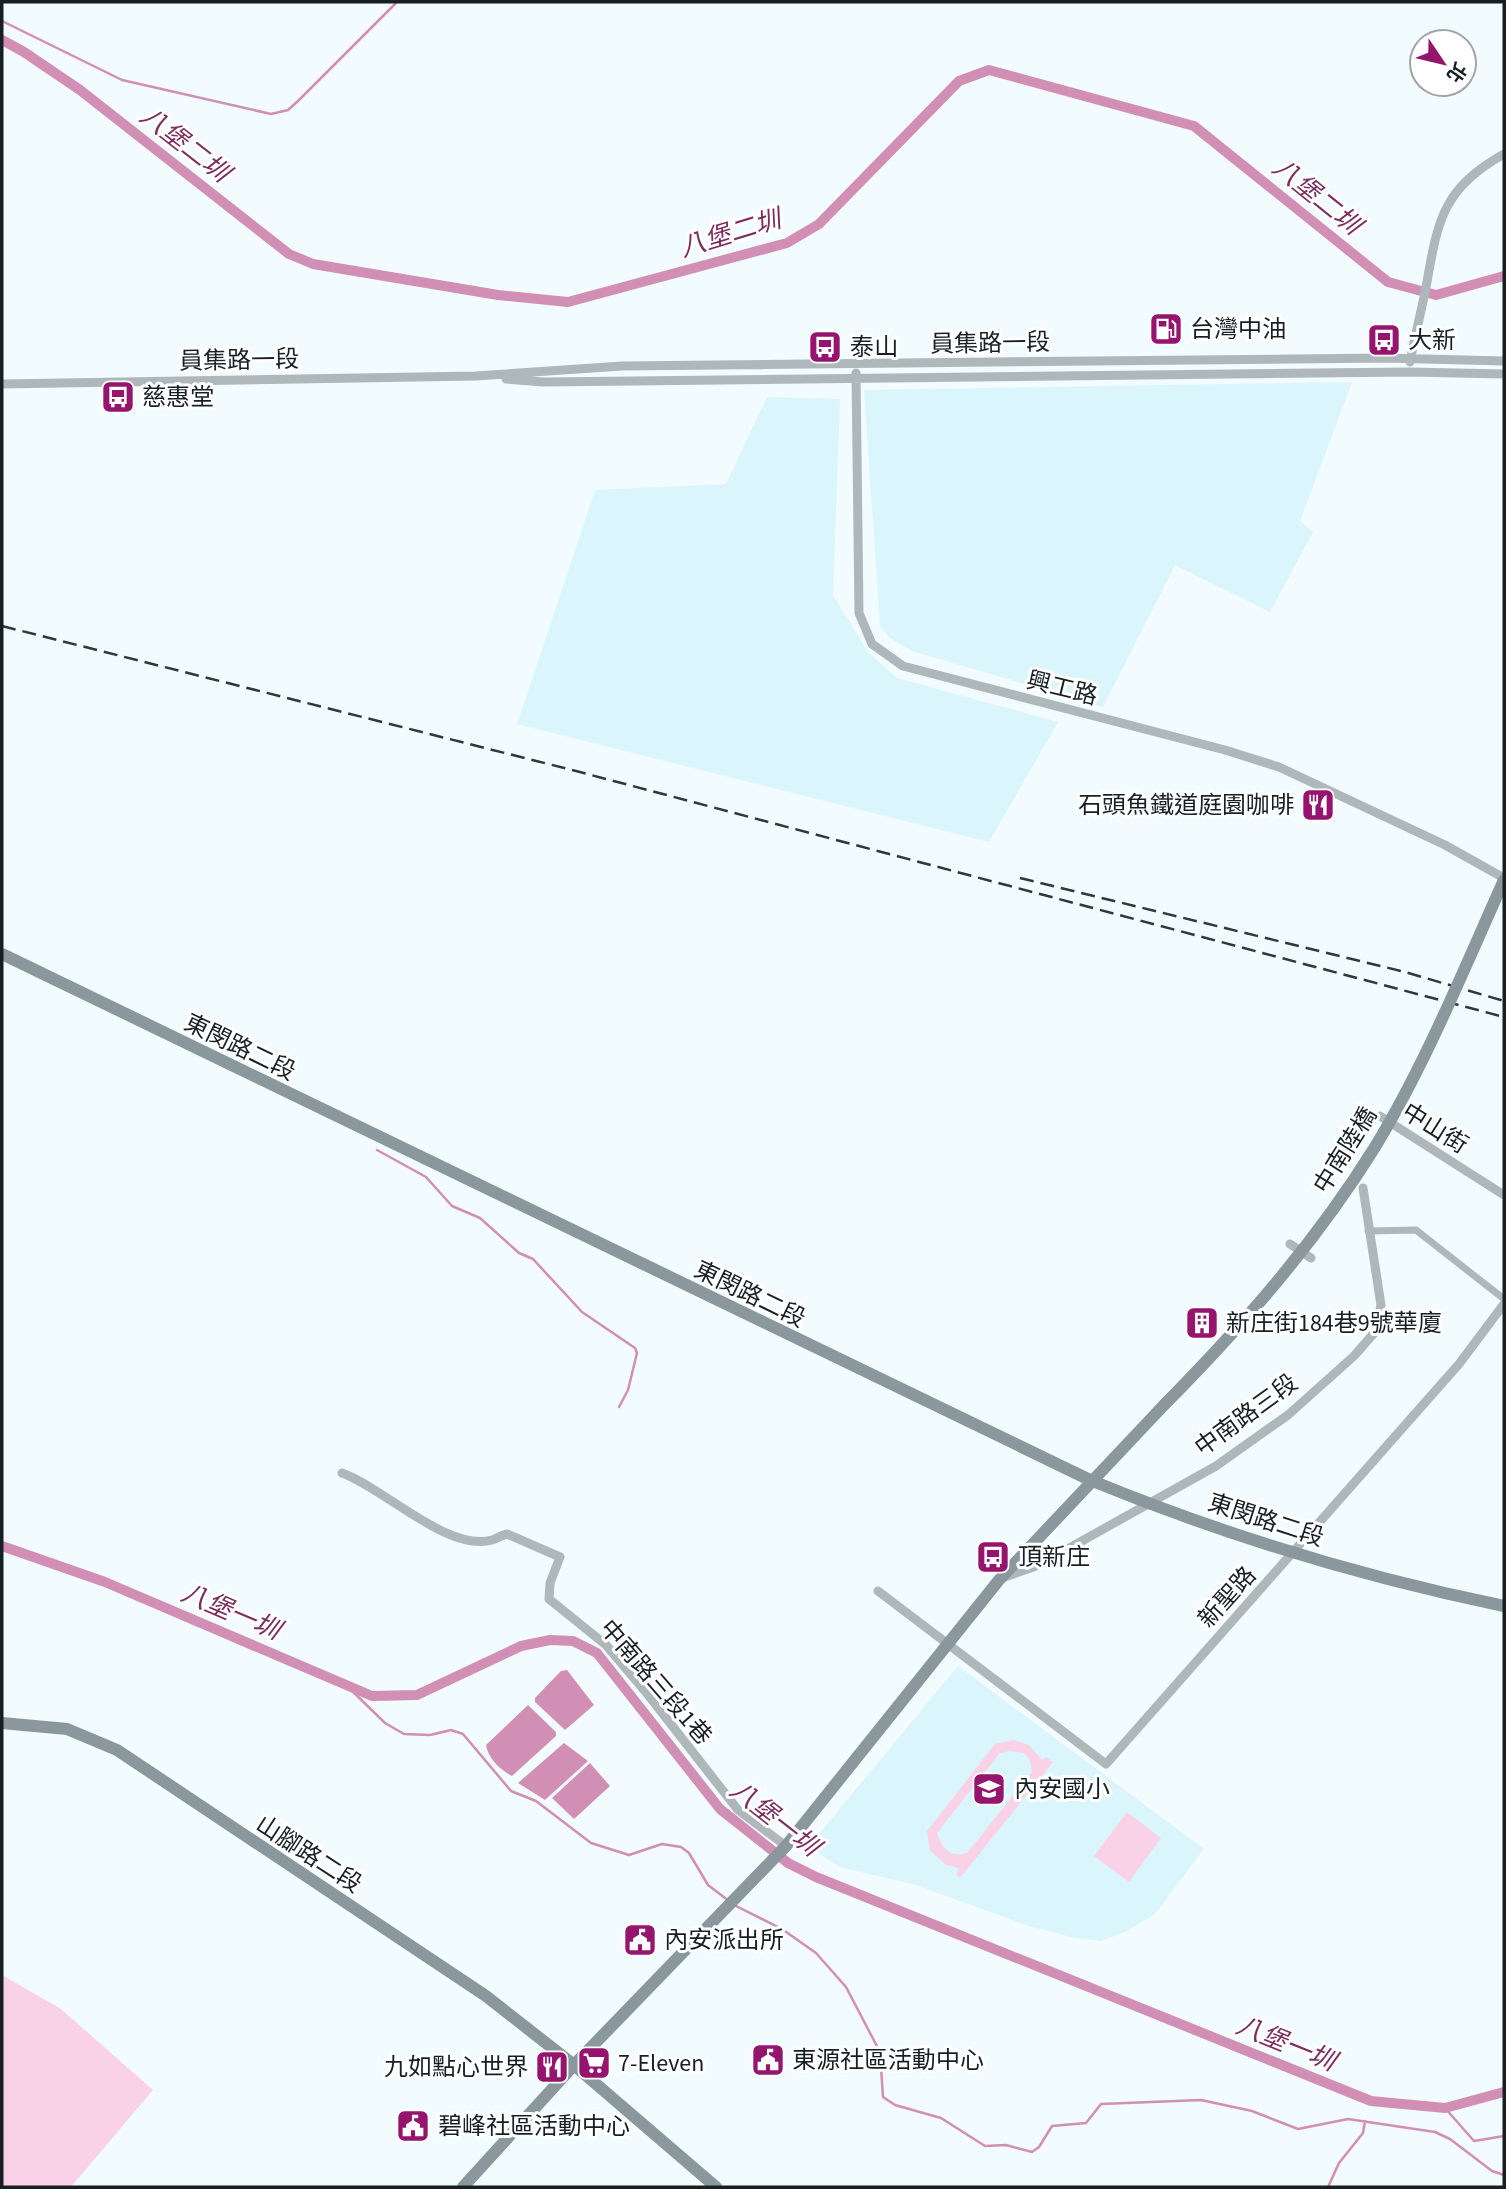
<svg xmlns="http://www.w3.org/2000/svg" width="1506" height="2189" viewBox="0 0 1506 2189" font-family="'Source Sans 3','Noto Sans TC',sans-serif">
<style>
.built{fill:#dbf5fd}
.green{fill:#fad2e8;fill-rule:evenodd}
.water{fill:#d28fb5}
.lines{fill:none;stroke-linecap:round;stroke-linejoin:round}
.stream{stroke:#d28fb5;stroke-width:2.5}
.canal{stroke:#d28fb5;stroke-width:10}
.pedestrian{stroke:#aeb8bb;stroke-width:7}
.minor{stroke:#aeb8bb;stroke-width:9}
.secondary{stroke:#8a989d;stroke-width:12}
.rail{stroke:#2f383a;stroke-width:2.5;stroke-dasharray:14 7;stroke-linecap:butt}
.secondary-bridge{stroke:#8a989d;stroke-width:12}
.labels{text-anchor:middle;stroke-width:6;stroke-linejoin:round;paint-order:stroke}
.poi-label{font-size:24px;fill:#161f21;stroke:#fff;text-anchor:start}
.street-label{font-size:24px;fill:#161f21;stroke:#fff}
.water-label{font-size:26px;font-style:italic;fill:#7c2e5f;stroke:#fff}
</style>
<rect width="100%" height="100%" fill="#f2fbfe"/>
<path class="built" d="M1352,382l-52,139 13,11 -43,80 -95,-47 -72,142 -191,-56 -22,-13 -10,-12 -16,-236z
M767,397l73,2 -7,196 35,57 29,26 161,44 -69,120 -472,-118 78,-234 131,-6z
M958,1666l246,183 -49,65 -30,18 -24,9 -30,-4 -42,-11 -113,-41 -76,-18 -32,-20z"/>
<path class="green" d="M1014,1740l15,5 13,15 4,-3 7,5 -93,116 -4,-4 3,-6 -13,-3 -16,-14 -3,-20 68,-87zM1010,1751l14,2 6,8 2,11 -65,81c-17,5 -25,-5 -30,-20l63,-80z
M1127,1812l34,26 -32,44 -35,-26z
M2,1975l59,34 92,81 -82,97h-69z"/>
<path class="water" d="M567,1670l27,35 -29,25 -30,-28v-4l26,-27z
M528,1705l28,27v4l-44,40c-12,-6 -24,-18 -26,-31z
M564,1743l24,18 -43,39 -27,-17z
M590,1763l20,23 -36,33 -22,-21z"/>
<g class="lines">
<path class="stream" d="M2,21l120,59 149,34 17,-4 10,-9 99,-99
M377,1150l49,27 26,29 28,12 39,35 14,6 49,53 53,36 2,5 -9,37 -9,17
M348,1687l37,36 19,11 26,1 21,-5 12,4 48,57 25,10 55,42 38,12 33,-11 19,3 8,6 19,32 21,16
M734,1905l48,24 34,24 30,34 34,65 3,45 12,8 46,13 44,28 21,-1 26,7 7,-5 13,-21 34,-3 15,-19 100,-4 51,11 46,18 50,-10 87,13 15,7 42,32 12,4
M1445,2108l29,33 30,-5
M1328,2187l11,-24 24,-30 2,-12"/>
<path class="canal" d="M2,40l22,12 56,38 209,164 24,10 185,31 70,7 219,-59 32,-19 140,-143 30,-11 205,56 194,156 48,13 68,-19
M2,1546l103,36 267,114 45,-1 104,-49 29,-6 23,1 24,12 123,156 68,54 28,14 555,224 74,7 59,-16"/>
<path class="pedestrian" d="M1368,1231l48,-1 88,69"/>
<path class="minor" d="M1410,362c5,-27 12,-53 17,-80 11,-64 17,-94 77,-128
M856,373l3,240 13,31 31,22 322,84 54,17 166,78 59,33
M506,379l37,3 866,-10 95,2
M2,384l474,-8 146,-10 763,-8 119,3
M1380,1116l124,79
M1290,1244l21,14
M342,1473c42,15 105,79 150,67 5,-1 9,-5 15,-6l53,23 -10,26 -1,16 57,46 39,46 93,119 48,36
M1002,1578l37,-13 177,-99 72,-51 66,-59 21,-24 6,-27 -18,-117
M878,1591l228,173 353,-400 45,-60"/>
<path class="secondary" d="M2,954l1088,526c134,55 273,97 414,126
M2,1723l65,6 50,21 369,246 88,69 142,122
M463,2187l111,-122 212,-219 213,-266 165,-175"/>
<path class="rail" d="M2,626l574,145 928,246
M1020,878l385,94 99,29"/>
<path class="secondary-bridge" d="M1164,1405c79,-80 152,-163 211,-258 51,-84 89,-178 129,-267"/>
</g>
<defs>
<symbol id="fuel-square" viewBox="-11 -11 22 22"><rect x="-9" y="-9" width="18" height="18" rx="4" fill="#95146d" stroke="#fff"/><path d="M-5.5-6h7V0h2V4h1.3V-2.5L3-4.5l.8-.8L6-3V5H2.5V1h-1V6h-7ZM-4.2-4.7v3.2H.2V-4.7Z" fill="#fff"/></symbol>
<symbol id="bus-square" viewBox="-11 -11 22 22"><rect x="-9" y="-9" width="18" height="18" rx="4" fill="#95146d" stroke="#fff"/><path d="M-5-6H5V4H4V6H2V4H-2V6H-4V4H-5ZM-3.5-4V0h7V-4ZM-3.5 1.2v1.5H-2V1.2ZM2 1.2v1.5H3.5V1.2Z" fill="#fff"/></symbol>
<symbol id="restaurant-square" viewBox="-11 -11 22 22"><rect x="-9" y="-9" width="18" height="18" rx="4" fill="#95146d" stroke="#fff"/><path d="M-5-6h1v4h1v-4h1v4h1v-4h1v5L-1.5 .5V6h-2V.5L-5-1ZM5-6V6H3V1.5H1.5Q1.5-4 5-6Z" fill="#fff"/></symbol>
<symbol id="building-square" viewBox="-11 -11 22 22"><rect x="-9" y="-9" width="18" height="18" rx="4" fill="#95146d" stroke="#fff"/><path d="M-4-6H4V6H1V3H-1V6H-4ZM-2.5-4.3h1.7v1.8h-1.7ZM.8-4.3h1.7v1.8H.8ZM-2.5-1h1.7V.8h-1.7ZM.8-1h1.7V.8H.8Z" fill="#fff"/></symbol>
<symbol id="school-square" viewBox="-11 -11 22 22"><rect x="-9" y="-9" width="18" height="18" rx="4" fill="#95146d" stroke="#fff"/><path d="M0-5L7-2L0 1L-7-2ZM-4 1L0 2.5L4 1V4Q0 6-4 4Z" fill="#fff"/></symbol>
<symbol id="civic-square" viewBox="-11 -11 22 22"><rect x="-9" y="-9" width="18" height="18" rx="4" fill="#95146d" stroke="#fff"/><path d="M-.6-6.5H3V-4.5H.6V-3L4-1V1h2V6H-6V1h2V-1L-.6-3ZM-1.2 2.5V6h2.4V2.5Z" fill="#fff"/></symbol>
<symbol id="supermarket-square" viewBox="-11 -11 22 22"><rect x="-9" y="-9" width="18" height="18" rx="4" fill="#95146d" stroke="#fff"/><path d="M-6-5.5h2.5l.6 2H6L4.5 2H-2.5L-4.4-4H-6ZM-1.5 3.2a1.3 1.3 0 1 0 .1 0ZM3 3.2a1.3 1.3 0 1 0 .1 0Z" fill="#fff"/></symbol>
</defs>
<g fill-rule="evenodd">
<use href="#fuel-square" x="1147" y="310" width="38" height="38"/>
<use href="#bus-square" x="1365" y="321" width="38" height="38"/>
<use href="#bus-square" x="806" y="328" width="38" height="38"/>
<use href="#bus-square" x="99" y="378" width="38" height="38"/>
<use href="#restaurant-square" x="1299" y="786" width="38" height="38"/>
<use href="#building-square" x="1183" y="1304" width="38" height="38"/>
<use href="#bus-square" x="974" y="1538" width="38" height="38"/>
<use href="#school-square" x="970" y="1770" width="38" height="38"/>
<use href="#civic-square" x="621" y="1921" width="38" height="38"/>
<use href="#civic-square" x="749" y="2041" width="38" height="38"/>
<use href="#supermarket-square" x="575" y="2044" width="38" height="38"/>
<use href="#restaurant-square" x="533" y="2048" width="38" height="38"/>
<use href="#civic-square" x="394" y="2107" width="38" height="38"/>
</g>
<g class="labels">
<g class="poi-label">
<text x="1190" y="337">台灣中油</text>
<text x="1408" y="348">大新</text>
<text x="850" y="355">泰山</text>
<text x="142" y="405">慈惠堂</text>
<text x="1294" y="813" text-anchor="end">石頭魚鐵道庭園咖啡</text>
<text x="1226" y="1331">新庄街184巷9號華廈</text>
<text x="1018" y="1565">頂新庄</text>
<text x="1014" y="1797">內安國小</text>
<text x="664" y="1948">內安派出所</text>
<text x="792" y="2068">東源社區活動中心</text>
<text x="618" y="2071">7-Eleven</text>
<text x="528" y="2075" text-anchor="end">九如點心世界</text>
<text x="438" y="2134">碧峰社區活動中心</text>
</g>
<g class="street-label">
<text transform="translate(990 343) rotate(-1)" y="8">員集路一段</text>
<text transform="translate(239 360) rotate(-1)" y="8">員集路一段</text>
<text transform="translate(1062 688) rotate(14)" y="8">興工路</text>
<text transform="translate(240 1047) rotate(26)" y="8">東閔路二段</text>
<text transform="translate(1435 1128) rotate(32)" y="8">中山街</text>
<text transform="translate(1345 1150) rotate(-58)" y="8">中南陸橋</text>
<text transform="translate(750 1294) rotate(26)" y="8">東閔路二段</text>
<text transform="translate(1246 1415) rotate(-36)" y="8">中南路三段</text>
<text transform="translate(1266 1520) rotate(18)" y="8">東閔路二段</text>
<text transform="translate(1227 1597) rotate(-48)" y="8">新聖路</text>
<text transform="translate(656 1682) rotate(49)" y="8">中南路三段1巷</text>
<text transform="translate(309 1854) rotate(33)" y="8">山腳路二段</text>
</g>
<g class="water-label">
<text transform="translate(185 144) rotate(38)" y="9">八堡二圳</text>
<text transform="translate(1317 196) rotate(39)" y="9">八堡二圳</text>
<text transform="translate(730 233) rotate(-17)" y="9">八堡二圳</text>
<text transform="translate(231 1611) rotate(23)" y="9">八堡一圳</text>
<text transform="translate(775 1818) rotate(38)" y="9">八堡一圳</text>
<text transform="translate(1286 2043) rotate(22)" y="9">八堡一圳</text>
</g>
</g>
<rect width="1506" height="2189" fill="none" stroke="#161f21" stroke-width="7"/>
<g transform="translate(1443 63) rotate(125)"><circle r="33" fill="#ffffff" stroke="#a2a5a6" stroke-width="2"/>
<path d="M0-5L12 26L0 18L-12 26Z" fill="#95146d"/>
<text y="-10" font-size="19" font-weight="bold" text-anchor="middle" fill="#161f21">北</text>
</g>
</svg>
